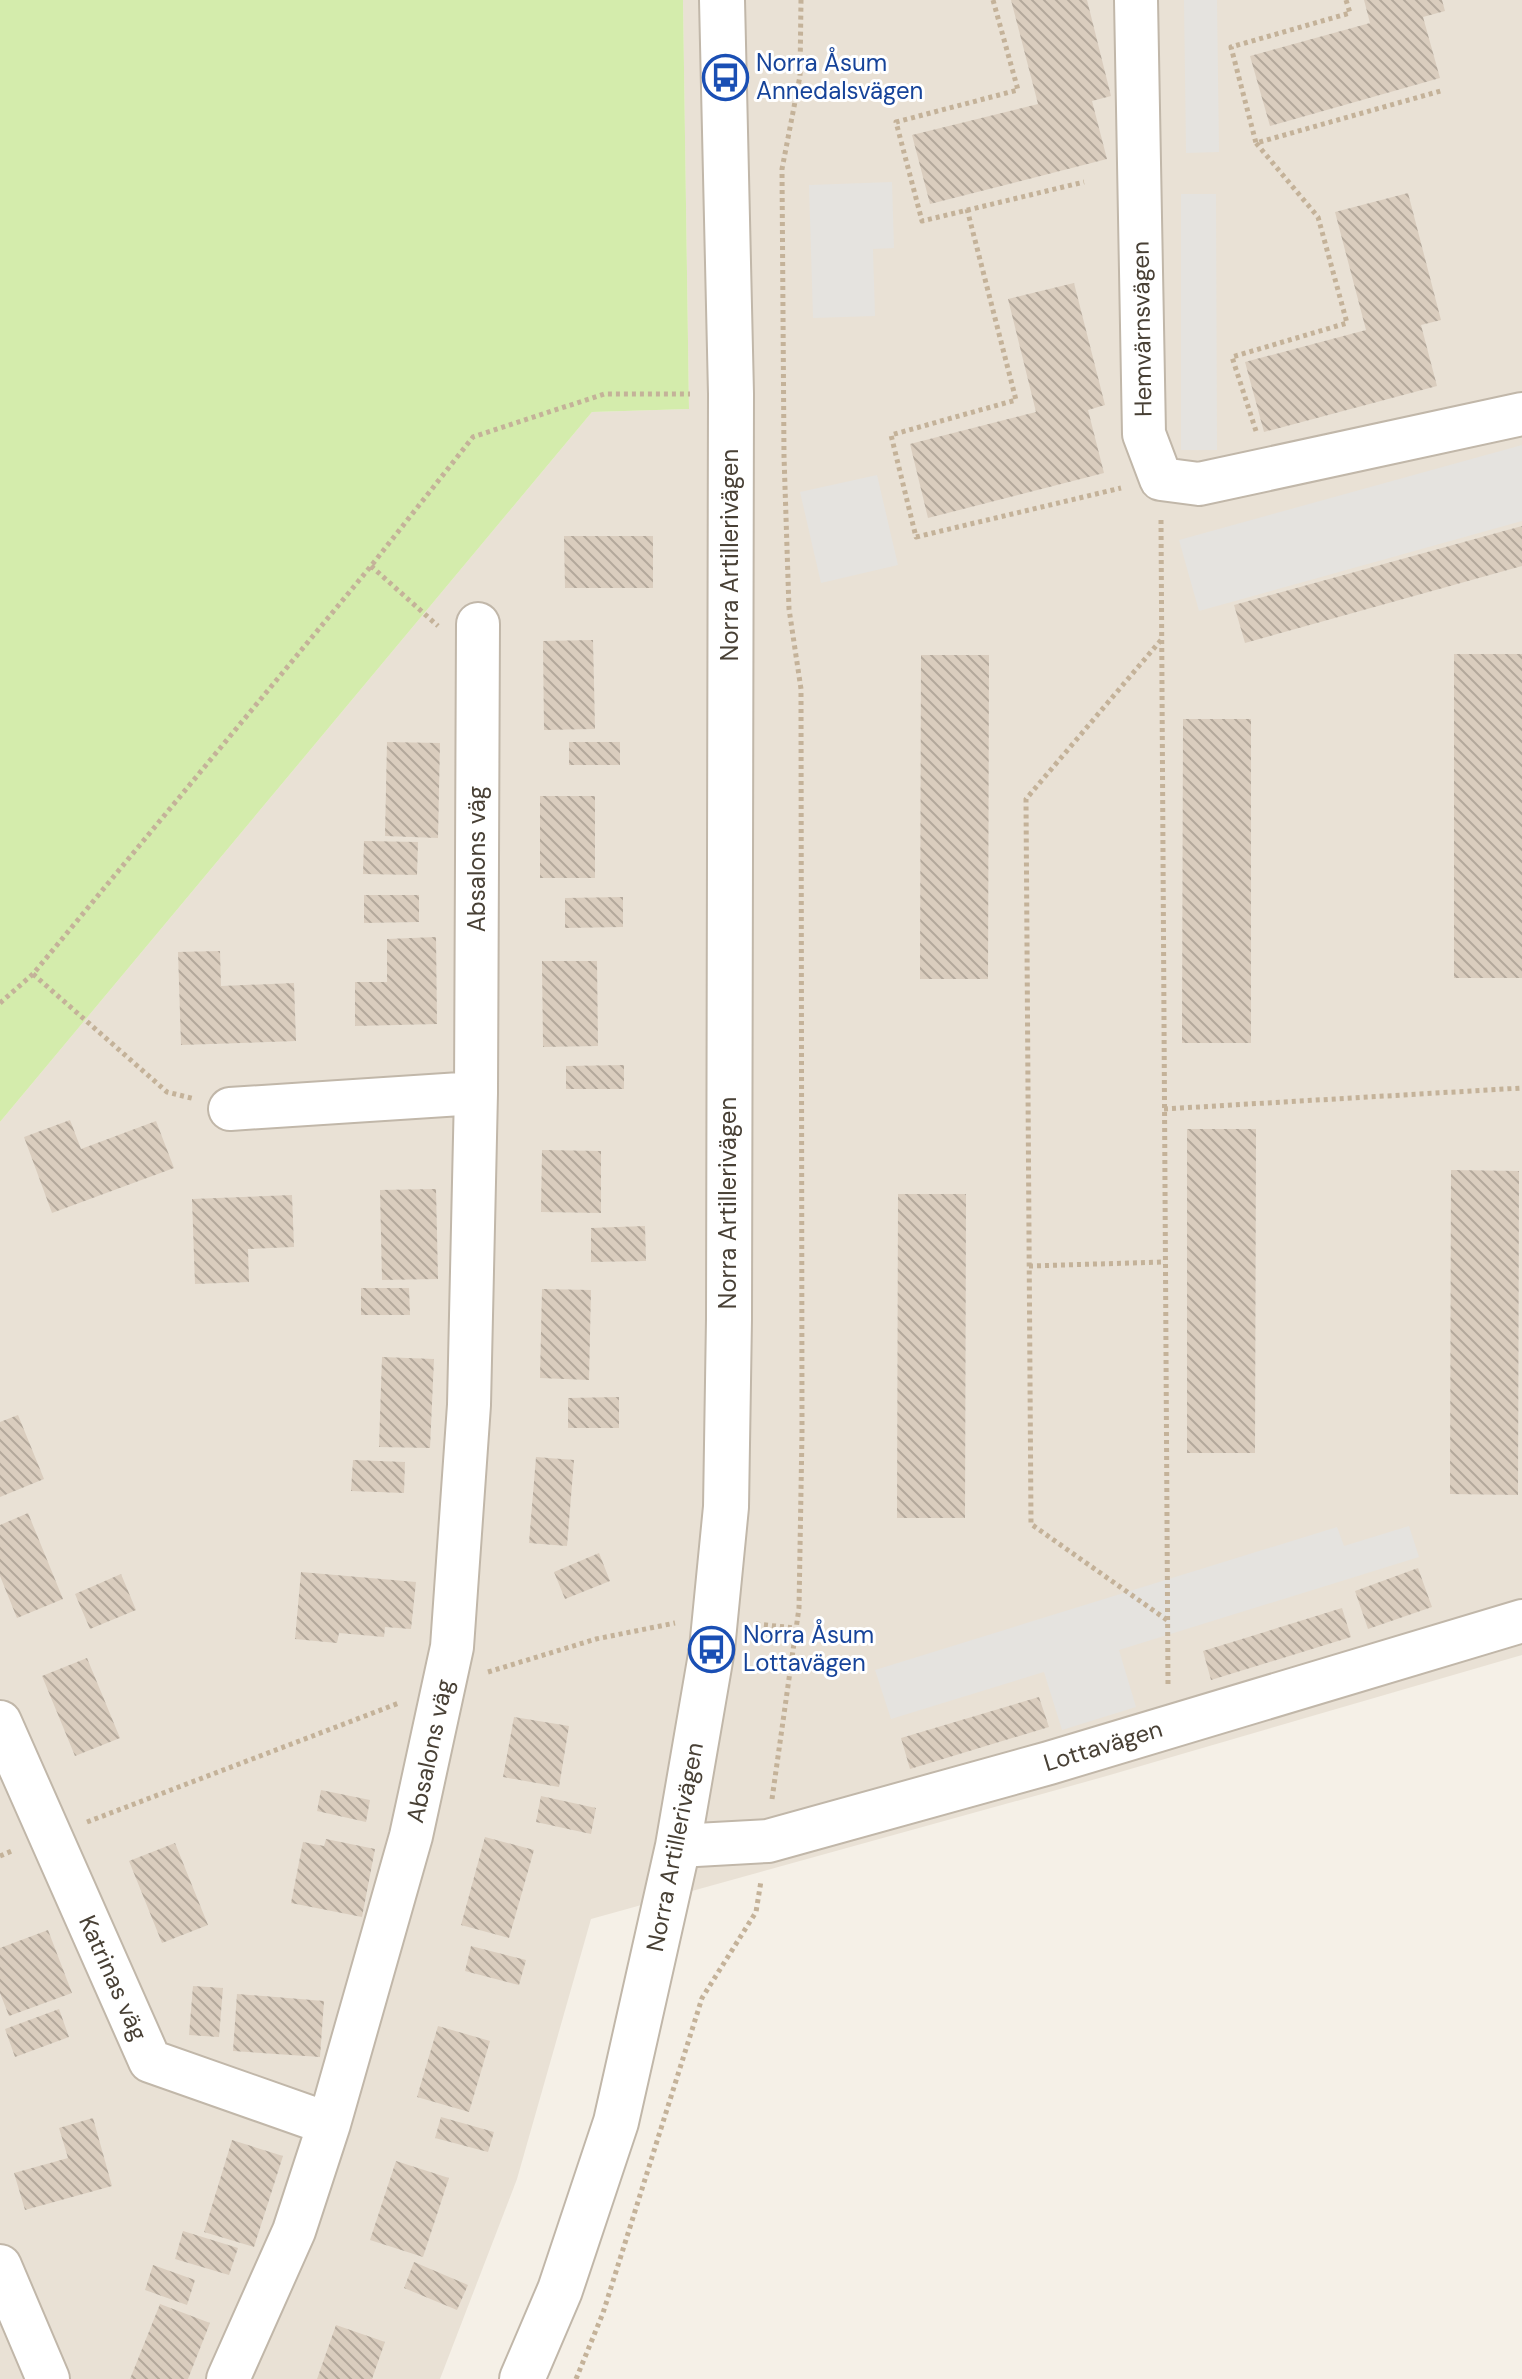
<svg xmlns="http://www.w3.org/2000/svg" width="1522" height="2379" viewBox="0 0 1522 2379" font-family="'DM Sans',sans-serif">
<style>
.residential{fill:#e9e1d5}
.park{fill:#d4ecac}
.parking{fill:#e5e3df}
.building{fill:url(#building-back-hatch)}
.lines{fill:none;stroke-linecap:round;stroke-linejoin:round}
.minor-casing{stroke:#c1b7a9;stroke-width:46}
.tertiary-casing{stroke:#c1b7a9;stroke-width:48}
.path{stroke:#c4b299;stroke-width:5;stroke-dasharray:4 4;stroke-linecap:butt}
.minor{stroke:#fff;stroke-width:42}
.tertiary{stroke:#fff;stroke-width:44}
.labels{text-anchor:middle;stroke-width:6;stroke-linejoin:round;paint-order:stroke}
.transit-label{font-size:24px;fill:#164399;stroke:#fff;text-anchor:start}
.street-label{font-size:24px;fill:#484035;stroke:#fff}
</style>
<defs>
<pattern id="building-back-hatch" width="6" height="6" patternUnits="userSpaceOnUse" patternTransform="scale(2)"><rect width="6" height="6" fill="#dacdbe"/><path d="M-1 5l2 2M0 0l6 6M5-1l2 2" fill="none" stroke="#b3a89b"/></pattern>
</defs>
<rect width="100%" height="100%" fill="#f5f0e7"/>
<path class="residential" d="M683,0h839v1655l-419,122 -512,142 -74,260 -77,200h-440v-1257l592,-710 97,-3z"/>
<path class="park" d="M0,0h683l6,409 -97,3 -592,710z"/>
<path class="parking" d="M1184,0h33l2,152 -33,1z
M892,182l2,66 -21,1 2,67 -62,2 -4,-133z
M1181,194h35l1,256h-36z
M1522,445v76l-323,90 -20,-71z
M877,475l21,90 -77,18 -21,-91z
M1409,1526l10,31 -300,93 17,57 -74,23 -18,-58 -153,47 -16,-49 462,-143 7,19z"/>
<path class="building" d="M1011,0h76l24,96 -19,5 15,58 -177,45 -18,-69 126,-31z
M1364,0h78l3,11 -22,6 17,61 -170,48 -20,-70 120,-33z
M1408,193l33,127 -20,5 16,61 -173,46 -19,-70 121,-32 -31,-118z
M1074,283l31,122 -17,5 16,63 -176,45 -18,-74 126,-32 -28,-113z
M1522,526v40l-277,77 -11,-38z
M564,536h89v52h-88z
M593,640l2,89 -51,1 -1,-89z
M1454,654h68v324h-68z
M921,655h68l-1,324h-68z
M1183,719h68v324h-69z
M387,742l53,1 -2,95 -53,-2z
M569,742h51v23h-51z
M540,796h55v82h-55z
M364,841l54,1 -1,33 -54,-1z
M364,895h55v27l-55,1z
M623,897v30l-58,1v-30z
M436,937l1,87 -82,2v-44h32v-43z
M220,951l1,35 73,-3 2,58 -115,4 -3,-93z
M542,961h55l1,85 -55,1z
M624,1065v24h-58v-23z
M70,1120l11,29 75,-28 18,47 -122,45 -28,-76z
M1187,1129h69l-1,324h-68z
M542,1150l59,1v62l-60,-1z
M1451,1170l68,1 -1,324 -68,-1z
M436,1189l2,90 -56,1 -2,-90z
M898,1194h68l-1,324h-68z
M292,1195l2,52 -46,2 1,33 -54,2 -3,-85z
M645,1226l1,35 -55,1v-34z
M361,1288h48l1,27h-49z
M542,1289l49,1 -2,90 -49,-2z
M382,1357l52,2 -4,89 -51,-1z
M619,1397v31h-51v-30z
M18,1415l26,64 -44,18v-75z
M536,1457l38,3 -7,86 -38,-3z
M353,1460l52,2 -1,31 -53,-2z
M28,1513l35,86 -46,19 -17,-42v-51z
M599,1553l11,28 -45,18 -11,-27z
M1418,1568l14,39 -64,22 -13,-38z
M301,1572l115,10 -5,47 -26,-2 -1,10 -45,-4 -2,10 -42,-4z
M121,1574l15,36 -46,19 -15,-35z
M1342,1608l9,29 -140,43 -8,-29z
M87,1658l33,80 -45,18 -33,-80z
M1039,1697l10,30 -139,42 -9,-31z
M514,1717l55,9 -10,61 -56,-10z
M321,1790l49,10 -4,22 -49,-11z
M541,1796l55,12 -5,26 -55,-12z
M485,1837l49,13 -25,88 -48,-13z
M326,1839l49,10 -13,68 -71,-14 12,-61 21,4z
M175,1843l33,82 -46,18 -33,-82z
M48,1930l24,63 -63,23 -9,-23v-45z
M471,1946l55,14 -7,25 -54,-14z
M193,1986l30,2 -4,49 -30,-2z
M237,1994l87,7 -4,56 -87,-6z
M59,2009l10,28 -54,20 -10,-28z
M438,2026l52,15 -21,71 -52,-15z
M441,2117l53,15 -6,20 -53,-14z
M93,2118l19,68 -87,24 -11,-37 54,-15 -9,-30z
M232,2140l51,16 -29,91 -50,-15z
M396,2161l53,17 -26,79 -53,-17z
M183,2231l55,17 -9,27 -54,-16z
M414,2262l54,23 -11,25 -53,-22z
M153,2265l42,15 -8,25 -42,-15z
M160,2304l50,19 -22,56h-58z
M336,2325l49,17 -13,37h-55z"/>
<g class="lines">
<defs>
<path id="minor" d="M1136,0l8,434 17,45 38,5 323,-70
M230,1109l246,-16
M0,1722l150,339 179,63
M678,1846l90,-5 281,-78 473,-142
M0,2266l48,113
M228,2379l66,-148 35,-107 82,-288 41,-189 17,-242 7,-312 2,-469"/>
<path id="tertiary" d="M522,2379l38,-89 56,-168 62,-276 34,-197 14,-142 3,-188 2,-925 -9,-394"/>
</defs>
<use href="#minor" class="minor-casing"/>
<use href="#tertiary" class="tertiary-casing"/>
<path class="path" d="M993,0l25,90 -122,32 26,99 162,-39
M1346,0l4,13 -119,34 25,96 188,-53
M967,209l49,191 -125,35 25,102 205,-49
M1256,431l-24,-74 115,-34 -29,-106 -62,-74
M1161,520l7,1166
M371,566l67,60
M1161,640l-135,159 5,725 136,96
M33,974l134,118 28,7
M0,1003l33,-29 338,-408 102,-129 131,-43h86
M1164,1109l358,-21
M1029,1266l136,-4
M756,1624l39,4
M488,1672l108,-33 79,-16
M772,1799l27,-191 3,-176 -1,-743 -12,-80 -5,-153 -2,-287 18,-93 1,-76
M87,1822l312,-119
M0,1856l14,-6
M576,2379l27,-66 99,-315 54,-86 5,-31"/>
<use href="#minor" class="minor"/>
<use href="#tertiary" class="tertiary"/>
</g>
<defs>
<symbol id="bus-ring" viewBox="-11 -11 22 22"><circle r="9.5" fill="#fff" stroke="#1a4fb4" stroke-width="1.5"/><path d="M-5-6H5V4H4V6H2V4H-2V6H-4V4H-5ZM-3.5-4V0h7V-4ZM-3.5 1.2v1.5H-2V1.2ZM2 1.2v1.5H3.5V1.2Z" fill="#1a4fb4"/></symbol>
</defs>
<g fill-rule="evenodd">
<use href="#bus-ring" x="700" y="52" width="51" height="51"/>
<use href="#bus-ring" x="686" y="1624" width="51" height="51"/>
</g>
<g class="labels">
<g class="transit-label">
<text x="756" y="71">Norra Åsum<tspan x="756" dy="28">Annedalsvägen</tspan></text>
<text x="743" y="1643">Norra Åsum<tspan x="743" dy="28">Lottavägen</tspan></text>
</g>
<g class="street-label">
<text transform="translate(1142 329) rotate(-91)" y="8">Hemvärnsvägen</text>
<text transform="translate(730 555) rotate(-90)" y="8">Norra Artillerivägen</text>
<text transform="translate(477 859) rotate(-90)" y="8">Absalons väg</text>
<text transform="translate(728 1203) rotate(-90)" y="8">Norra Artillerivägen</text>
<text transform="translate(1103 1746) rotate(-17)" y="8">Lottavägen</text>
<text transform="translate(430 1751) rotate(-78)" y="8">Absalons väg</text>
<text transform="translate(675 1847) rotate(-79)" y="8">Norra Artillerivägen</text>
<text transform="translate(113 1978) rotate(66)" y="8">Katrinas väg</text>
</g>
</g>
</svg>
